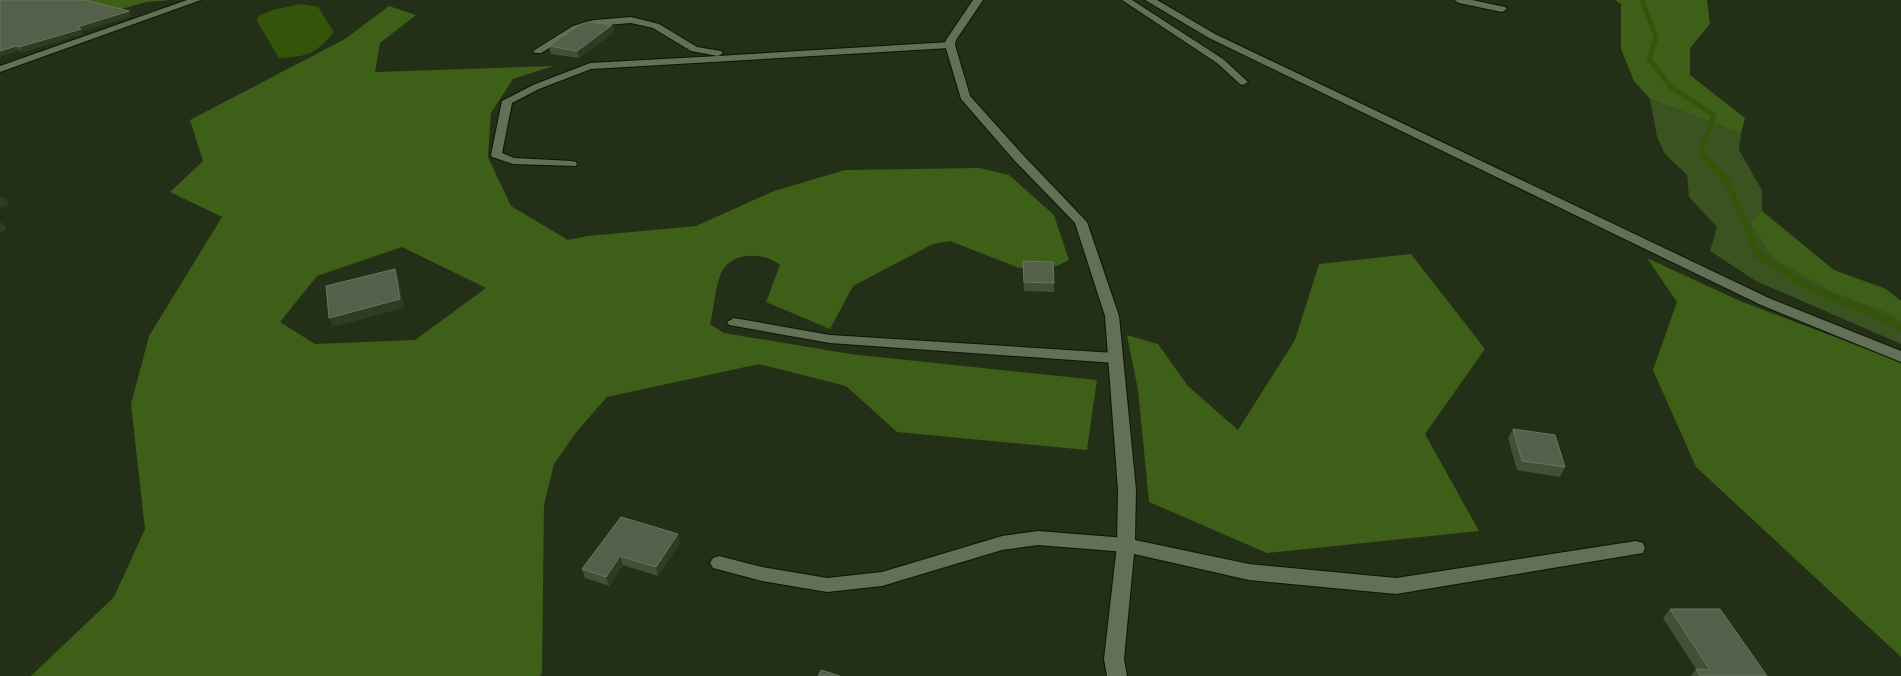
<svg xmlns="http://www.w3.org/2000/svg" width="1901" height="676" viewBox="0 0 1901 676" font-family="Commissioner,sans-serif">
<style>
.green{fill:#3a5321}
.forest{fill:#3e5f17;fill-rule:evenodd}
.water{fill:#345509}
.lines{fill:none;stroke-linecap:round;stroke-linejoin:round}
.stream-far1{stroke:#345509;stroke-width:5}
.stream{stroke:#345509;stroke-width:7}
.lane-casing{stroke:#0c1602;stroke-width:2}
.street-casing{stroke:#0c1602;stroke-width:2}
.lane{fill:#627056;fill-rule:evenodd}
.street{fill:#627056;fill-rule:evenodd}
.wall{fill:#435038}
.shaded-wall{fill:#2f3c24}
.building{fill:#54604a;stroke:#6b7661}
</style>
<rect width="100%" height="100%" fill="#232f17"/>
<path class="green" d="M1650,99l91,35 -2,16 23,40v21l-12,10 82,71 60,23 9,7v22l-145,-63 -46,-30 7,-24 -28,-30 -2,-22 -22,-21 -8,-17z"/>
<path class="forest" d="M73,0h98l-25,2 -73,21z
M1615,0h92l3,24 -20,24v27l55,43 -4,16 -91,-35 -16,-18 -13,-32v-45z
M389,6l27,9 -36,28 -5,29 178,-6 -40,13 -22,34 -3,44 23,49 57,34 20,-4 108,-10 78,-35 71,-21 135,-2 29,7 45,40 15,45 -12,6 -38,2 -69,-27 -17,3 -80,42 -23,43 -64,-27 14,-37c-16,-13 -49,-14 -59,8 -6,15 -7,35 -11,51l14,9 126,21 247,26 -10,70 -190,-18 -51,-46 -87,-22 -152,33 -29,33 -24,34 -10,41 -2,168 -2,3h-509l83,-79 31,-68 -14,-125 18,-68 73,-119 -52,-25 33,-31 -13,-41 155,-81zM402,247l84,41 -71,52 -100,4 -35,-22 37,-46z
M1762,211l72,59 52,19 15,12v21l-9,-7 -60,-23 -60,-35 -22,-36z
M1411,254l74,95 -60,85 54,97 -212,22 -118,-51 -11,-112 -11,-55 31,9 30,42 50,44 57,-90 24,-76z
M1647,258l93,43 161,61v295l-205,-190 -43,-97 24,-68z"/>
<path class="water" d="M301,4l17,3 16,25c-20,23 -25,24 -55,26l-22,-37 1,-5 14,-6z"/>
<g class="lines">
<path class="stream-far1" d="M1642,0l14,37 -7,22 23,29 42,27 -14,38 14,15"/>
<path class="stream" d="M1713,166l15,17 30,72 52,33 79,32 12,8"/>
<defs>
<path id="lane" d="M1122,0h10l91,59 25,23 -5,3 -3,-1 -23,-21z
M631,17l28,7 38,23 24,4 2,2 -5,3 232,-14 5,3 -5,3 -359,21 -52,20 -27,14 -10,50 12,5 58,3 4,1 1,2 -1,2 -63,-2 -21,-7 -1,-2 11,-54 31,-16 57,-22 128,-7 -27,-5 -38,-23 -22,-5 -37,3 -15,4 -38,23h-6l-2,-2 40,-25 21,-6z
M734,318l96,17 285,18 5,2 2,3 -2,3 -5,2 -285,-20 -101,-18 -2,-3z
M1038,531l88,7 6,2 3,5 -3,5 -6,2 -88,-7 -36,5 -120,36 -55,6 -65,-11 -49,-13 -3,-5 3,-5 6,-2 43,11 65,11 55,-6 120,-36z"/>
<path id="street" d="M187,0h14l-201,72v-6z
M973,0h10l-27,40 -1,5 15,51 52,58 65,68 32,94 17,174 -1,50 114,24 147,14 240,-37 7,2 2,5 -2,5 -247,41 -147,-14 -115,-26 -10,105 3,17h-20l-3,-17 13,-114 1,-55 -13,-174 -30,-93 -61,-63 -53,-61 -16,-54 1,-5z
M1145,0h12l58,34 556,265 130,52v11l-140,-57 -552,-267z
M1454,0h18l33,7 2,2 -5,3 -43,-9z"/>
</defs>
<use href="#lane" class="lane-casing"/>
<use href="#street" class="street-casing"/>
<use href="#lane" class="lane"/>
<use href="#street" class="street"/>
</g>
<path class="wall" d="M0,0l131,16 -49,15 1,3 -61,18 -3,-2 -19,7z
M612,25l2,7 -35,26 -28,-4 -2,-8z
M1023,261l31,22v9l-30,-1z
M1513,429l52,38 -5,10 -43,-7 -9,-32z
M621,517l59,26 -22,33 -35,-11 -14,21 -24,-8 -3,-9z
M1670,609l97,67h-76l5,-7 -33,-51z"/>
<path class="shaded-wall" d="M129,11l2,5 -49,15 1,3 -61,18 -3,-5 58,-20z
M612,25l2,7 -35,26 -2,-7z
M16,46l3,4 -19,7v-6z
M3,196l6,8 -9,4v-10z
M2,222l5,8 -7,3v-10z
M395,269l4,9 5,30 -71,19 -4,-9z
M678,534l2,9 -22,33 -2,-9z
M620,556l3,9 -14,21 -3,-9z"/>
<path class="building" d="M0,0h85l44,11 -52,16 4,2 -62,18 -3,-1 -16,5z
M589,22l23,3 -35,26 -28,-5 32,-22z
M1023,261l30,1 1,21 -30,-1z
M395,269l5,30 -71,19 -3,-32z
M1513,429l42,6 10,32 -43,-6z
M621,517l57,17 -22,33 -36,-11 -14,21 -24,-8z
M1670,609h50l47,67h-67l-4,-7 14,1z
M821,670l19,6h-22z"/>
</svg>
